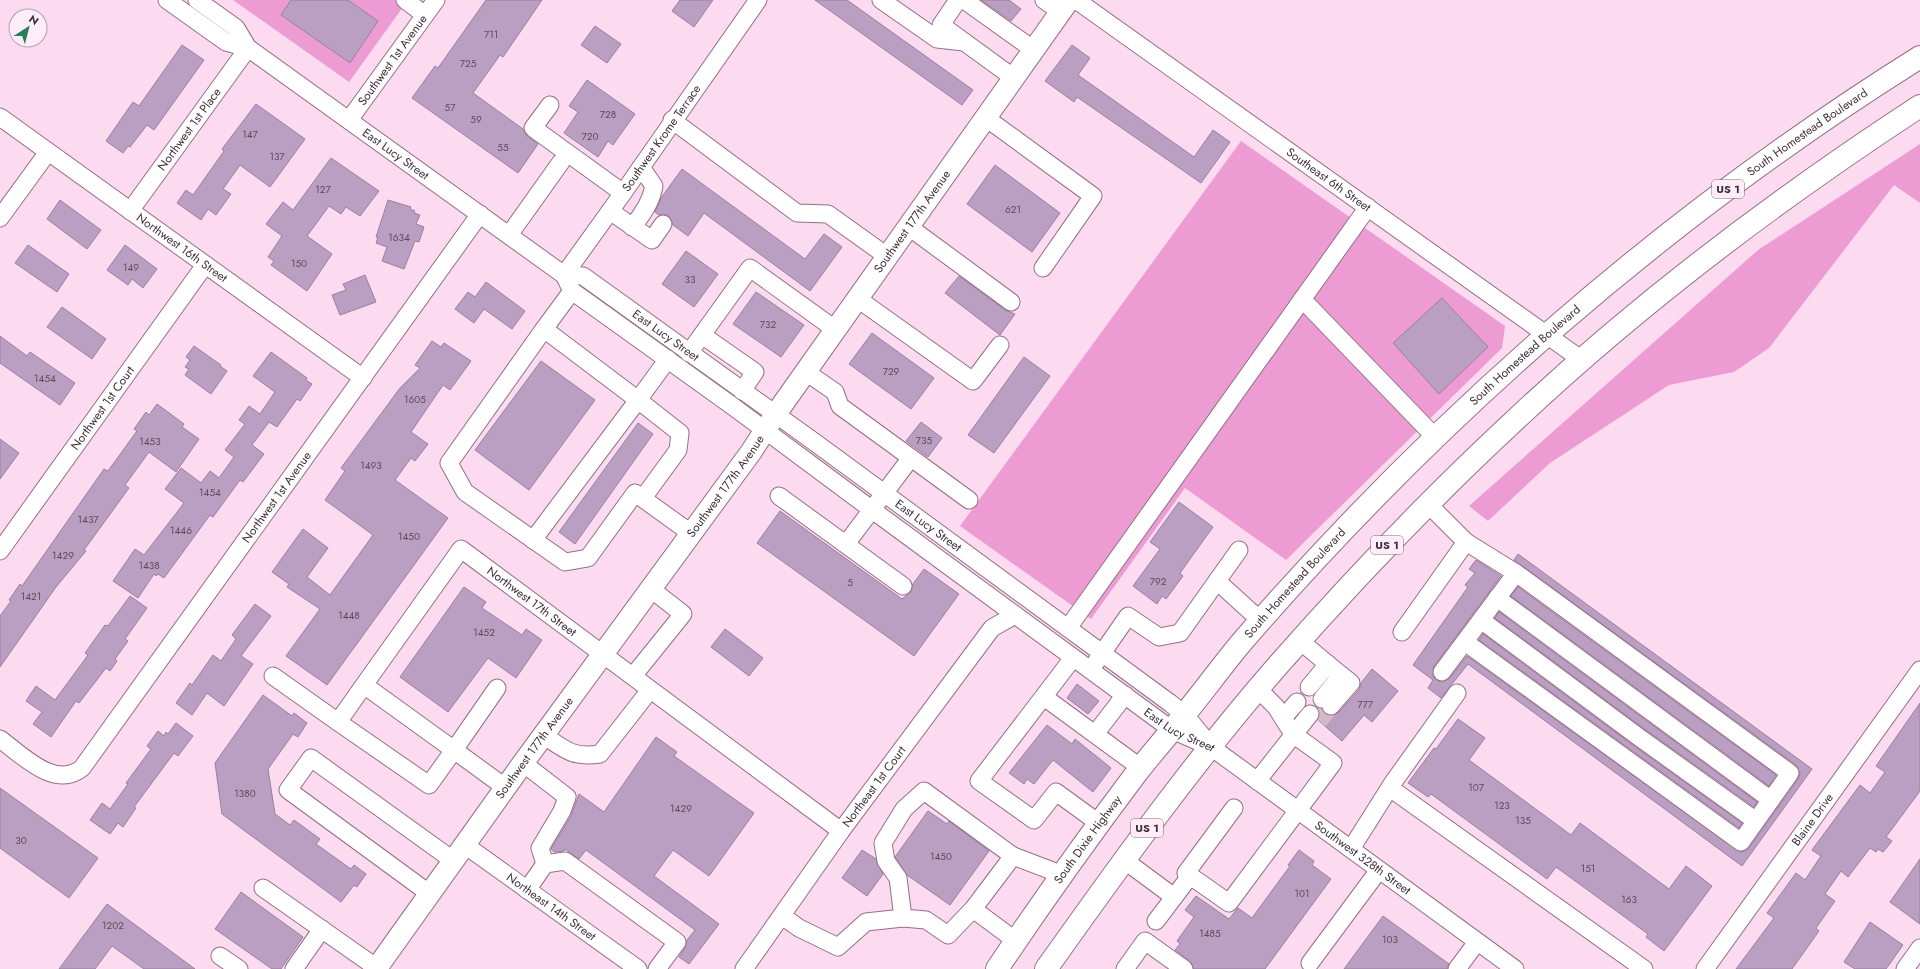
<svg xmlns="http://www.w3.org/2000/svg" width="1920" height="969" viewBox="0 0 1920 969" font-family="Jost,sans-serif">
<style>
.green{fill:#ed9cd3}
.building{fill:#bb9fc2;stroke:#9a7fa1}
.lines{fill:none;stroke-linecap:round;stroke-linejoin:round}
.minor-tunnel{stroke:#d6b8cb;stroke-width:17;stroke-dasharray:17 8;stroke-linecap:butt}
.minor-casing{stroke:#946f87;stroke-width:19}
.major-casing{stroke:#946f87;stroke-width:23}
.highway-casing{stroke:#946f87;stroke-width:24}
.minor{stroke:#fff;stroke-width:17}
.major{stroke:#fff;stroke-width:21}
.highway{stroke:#fff;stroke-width:22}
.labels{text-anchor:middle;stroke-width:3.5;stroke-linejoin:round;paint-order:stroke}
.number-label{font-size:10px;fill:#5e4b5b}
.shield{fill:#feedf8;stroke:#786872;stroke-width:1}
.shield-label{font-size:11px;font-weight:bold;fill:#3f2f39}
.street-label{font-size:12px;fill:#3f2f39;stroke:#feedf8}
</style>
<rect width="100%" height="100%" fill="#fcdaf0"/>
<path class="green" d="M233,0h175l-59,82z
M1241,141l264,185 -3,22 -216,212 -101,-72 -94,131 -131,-93z
M1920,144v59l-26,-18 -125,163 -35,24 -65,13 -119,78 -62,58 -19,-15 289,-256z"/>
<path class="building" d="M291,0h57l30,21 -28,42 -69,-48z
M486,0h56l-39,57 -3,-2 -27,38 50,36 4,7 11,8 -20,29 -106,-75 23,-32 3,2z
M680,0h33l-19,27 -22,-16z
M815,0h32l126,90 -11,15z
M981,0h28l12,9 -10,12z
M595,26l26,18 -14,19 -26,-18z
M182,45l22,15 -50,70 -7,-5 -17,22 -2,-1 -5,7 -17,-12 27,-39 6,4z
M1072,45l18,13 -12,17 116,82 19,-27 17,12 -29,41 -124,-86 -3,5 -29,-21z
M587,80l48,34 -22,31 -5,-4 -10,16 -34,-24 14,-21 -9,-6z
M256,104l49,35 -35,48 -30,-22 -17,24 8,5 -15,21 -8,-6 -7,11 -24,-17 9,-13 7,5 31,-44 -2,-2z
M331,158l48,33 -19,25 -14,-9 -5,7 -12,-8 -22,30 25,18 -25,37 -36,-26 3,-4 -6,-4 14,-21 -16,-12 17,-22 10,8z
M995,165l65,48 -28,39 -65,-48z
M682,169l123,90 19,-25 18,13 -32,44 -106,-78 -16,23 -15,-11 -4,-9 -5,-2 -5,1 -4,-3 6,-14z
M60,200l41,30 -14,19 -40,-30z
M388,200l23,7 -1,2 5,2 -1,2 6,2 -4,9 8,3 -5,15 -4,-1 -11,28 -22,-8 5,-14 -11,-4 2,-6h-2z
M28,245l41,29 -12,18 -42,-29z
M125,245l32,24 -14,19 -11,-9 -4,6 -21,-15z
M686,251l32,23 -24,33 -32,-23z
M365,275l11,27 -36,13 -8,-20 14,-5 -3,-6z
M959,276l46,34 10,4 -15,21 -55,-42z
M486,282l39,29 -13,18 -28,-20 -10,14 -19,-14 13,-17 7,5z
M756,292l48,33 -23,32 -48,-33z
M1442,298l46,49 -49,47 -46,-51z
M62,307l44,32 -14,20 -45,-32z
M872,333l62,45 -23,31 -62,-45z
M0,336l27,20 3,-4 45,31 -15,22 -60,-42z
M432,341l9,6 3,-4 27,18 -21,29 -7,-5 -32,47 17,12 -13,17 -4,-3 -16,22 53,38 -121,167 -41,-29 34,-47 -33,-22 2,-3 -17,-12 31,-43 25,19 -21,29 23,18 43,-60 -48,-35 20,-29 -4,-3 59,-80 20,-20 -5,-3z
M194,346l27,19 -1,1 7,5 -16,23 -26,-19 4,-6 -4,-2 5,-7 -4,-3z
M271,352l36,26 -1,2 6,4 -12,17 -3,-2 -20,28 -8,-5 -17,23 12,9 -21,28 -3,-2 -27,37 -3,-2 -46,63 -6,-4 -2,2 -2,-2 -16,24 -25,-17 22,-32 9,6 40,-52 -19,-14 16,-21 20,15 9,-12 9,7 15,-21 -9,-7 20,-26 -6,-4 10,-14 11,8 15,-22 -22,-16z
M1024,357l26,19 -56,77 -26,-18z
M541,361l54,39 -66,90 -54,-40z
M157,404l27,20 -2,3 17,12 -23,33 -27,-20 -24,33 4,3 -45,62 2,1 -30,36 -56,80v-51l11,-15 -2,-1 11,-16 2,2 82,-117 4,2 29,-40 -3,-2 12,-17 3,3z
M921,422l21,16 -14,19 -22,-16z
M638,423l15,11 -78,110 -16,-12z
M0,439l19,14 -19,26z
M1179,502l34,25 -33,46 3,3 -17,23 -4,-3 -5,8 -24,-18 27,-37 -10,-7z
M780,511l122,88 9,-7 2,-8 11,-15 35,25 -45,62 -157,-113z
M1518,554l294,215 -70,97 -274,-202 -27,34 -13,-10 5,-8 -20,-15 55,-78 -3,-2 10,-12 -6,-4 7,-9 25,16 -67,90 -1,10 3,4 5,2 9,-4 17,-22 273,196 5,-1 4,-3 49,-69 2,-5 -4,-9 -282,-205z
M464,587l22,15 -4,6 40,27 4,-6 16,11 -26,38 -28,-20 -40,54 -48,-35z
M1518,587l258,188 -7,11 -258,-190z
M130,596l17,12 -22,31 3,2 -13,18 2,2 -7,10 -4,-3 -27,35 -3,-2 -25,36 -18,-13 9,-12 -16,-11 10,-15 19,14 33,-45 -3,-2 20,-28 3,1z
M255,604l16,12 -30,40 12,8 -29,42 -17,-13 -15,22 -16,-12 14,-20 2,2 21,-30 8,6 15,-22 -4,-4z
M1499,612l258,190 -3,5 -108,-77 -151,-112z
M725,629l38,29 -14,18 -38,-29z
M1483,634l151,112 108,77 -3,5 -260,-188z
M1372,669l26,22 -26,31 -8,-7 -22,26 -24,-21 2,-5 -3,-7 4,1 8,7 9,-3 21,-23 2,-7z
M1077,684l22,17 -11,13 -21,-16z
M263,695l29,21 2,-3 13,10 -9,14 -5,-3 -25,35 7,45 15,11 4,-5 26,19 -4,5 35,25 3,-4 12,9 -9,13 -3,-2 -13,17 -119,-88 -7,-51z
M1920,703v88l-34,46 6,4 -9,11 -5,-3 -2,3 -6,-4 -22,29 -7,-6 -16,23 10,7 -19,27 3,3 -27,38h-56l38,-51 -7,-5 29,-40 9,7 16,-24 -9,-6 48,-65 10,8 15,-21 -9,-6z
M1458,719l27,19 -16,22 102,75 9,-12 89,66 17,-23 26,20 -48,65 -18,-14 2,-3 -92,-67 -9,12 -116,-85 -3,3 -20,-14 26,-35 2,1z
M176,723l17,13 -15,20 -4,-3 -40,54 2,1 -13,19 -5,-4 -8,11 -20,-14 12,-17 8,6 18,-25 -2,-1 25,-34 -4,-3 11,-15 6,5 2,-4 2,2z
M1047,725l25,19 3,-5 36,29 -18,24 -40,-32 -19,24 -7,-5 -3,5 -15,-11z
M656,737l21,15 -3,4 80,57 -45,63 -36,-26 -19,26 65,48 -30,40 -10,-7 6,-9 2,-8 8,-10 -109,-80 -7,9 -14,-10 -1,2 -10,1 -3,-3 20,-33 8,-22 25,18z
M0,788l98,70 -29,40 -69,-50z
M928,811l19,13 2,-3 40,30 -39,54 -43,-30 -12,-18z
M862,850l14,9 7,15 -16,22 -25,-18z
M1299,850l15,11 -2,4 19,14 -66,90h-71l-4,-8 -15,-11 5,-6 -3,-3 17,-24 -9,-7 11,-14 33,23 9,-11 14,10 38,-52 -2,-1z
M1920,859v65l-30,-22z
M241,892l62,45 -22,32h-9l-57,-40z
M107,904l88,65h-51l-32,-23 -17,23h-36z
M1383,916l66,48 -2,5h-103z
M1870,922l33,23 -17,24h-31l-11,-7z"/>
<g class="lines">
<path class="minor-tunnel" d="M1319,721l12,-15"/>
<defs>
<g id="minor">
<path id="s1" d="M167,0l59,42 22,6 316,227 8,16 159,114 140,104 301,221 39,17 304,222"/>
<path d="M197,0l39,28 12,20"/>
<path d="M405,0l20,15"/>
<path d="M881,0l56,39 27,3"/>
<path d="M958,0l-17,25 73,53"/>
<path d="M964,0l70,50"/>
<path d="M1044,0l17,12"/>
<path id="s2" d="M1076,0l506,360"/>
<path d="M550,105l-17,23 90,65"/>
<path id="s3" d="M0,117l363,261"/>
<path d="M986,118l107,78 -50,72"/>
<path id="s4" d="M349,120l87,-120"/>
<path d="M672,120l125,93 31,1 60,43"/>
<path id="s5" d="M130,211l118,-163"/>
<path d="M610,211l42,29 11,-16"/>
<path d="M0,218l48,-66"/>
<path d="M632,227c11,-13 19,-25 22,-41l-13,-19"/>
<path d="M909,227l102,75"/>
<path d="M509,235l52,-73"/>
<path id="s6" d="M564,275l19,1 230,165 357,262 15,12 24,29"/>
<path id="s7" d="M564,275l59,-82 135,-193"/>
<path d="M858,299l115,82 27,-36"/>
<path d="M1302,299l133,138"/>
<path d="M544,329l28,-38"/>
<path d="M702,335l53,37 -13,19"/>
<path d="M689,353l61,-85 86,62"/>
<path d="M668,359l-30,41 -94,-71 -95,134 16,29 100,70 23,-4 47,-65 57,41"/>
<path d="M806,372l29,20 5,14 129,94"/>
<path d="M779,496l124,90"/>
<path d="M533,540l105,-140 42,33 -2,17 -35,48"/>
<path d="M846,544l64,-85"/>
<path id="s8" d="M0,551l205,-286"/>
<path d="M1217,581l44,40"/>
<path d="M1497,598l274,202"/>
<path d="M1481,620l159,118 116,83"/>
<path d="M1068,628l300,-421"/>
<path d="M1402,632l64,-90 -38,-38"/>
<path d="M1300,641l41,34 -19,24"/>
<path d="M1465,642l276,200 49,-69 -274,-200"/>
<path d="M1073,658l-94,123 55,39 22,-28 44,32"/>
<path d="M1096,662l32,-46 31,21 21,-4 59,-83"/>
<path d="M1442,672l74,-99 -50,-31"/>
<path d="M273,676l65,46"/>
<path d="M633,676l50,-62 -32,-25"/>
<path id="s9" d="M364,685l-26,37 91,63 25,-35 -90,-65 97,-136 380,282"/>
<path d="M1309,687l19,-23"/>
<path d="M497,688l-43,62 52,38"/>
<path d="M1044,697l97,71"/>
<path d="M1331,706l20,-23 -10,-8"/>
<path d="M1283,718l14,-16"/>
<path d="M1095,734l30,-39"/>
<path d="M543,735c23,15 29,23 57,19l50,-64"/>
<path id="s10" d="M0,739c22,16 55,51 82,29l398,-554"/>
<path d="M523,763l44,34 -5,14 -22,37 5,16"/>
<path d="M1257,781l53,-67"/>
<path d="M1390,788l254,181"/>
<path d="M924,791l89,65 -40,53 -25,26 -22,-15 -23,-2 -5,-40 -12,-17 -3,-18 21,-34z"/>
<path d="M1234,808l-48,65 43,30 104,-140 -40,-29 -17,-27 -18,-18"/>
<path id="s11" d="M465,845l173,124"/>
<path d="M1351,849l41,-65 65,-91"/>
<path d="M1013,856l50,19"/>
<path d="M1124,860l50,37"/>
<path d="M263,888l114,80"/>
<path d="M527,890l18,-26 20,-3 112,81 -20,27"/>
<path d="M430,894l-142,-104 23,-32 143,103"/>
<path d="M973,909l43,32"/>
<path d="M782,916l17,12 39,19 28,-25 37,-4"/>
<path d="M1156,921l34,-45"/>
<path d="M220,956l19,13"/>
<path d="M1310,963l69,-93"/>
<path d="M294,969l28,-40"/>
<path id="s12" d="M744,969l97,-138 151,-203 23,-13"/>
<path d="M1125,969l20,-28 39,28"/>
<path d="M1457,969l20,-27"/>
<path id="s13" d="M1705,969l215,-299"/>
<path d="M1905,969l15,-21"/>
</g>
<g id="major">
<path id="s14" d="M376,969l147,-206 228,-311 24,-37 294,-415"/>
</g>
<g id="highway">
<path id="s15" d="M997,969c45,-67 92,-133 141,-198 15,-19 31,-37 46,-56 19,-23 37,-48 57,-72 196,-227 425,-427 679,-586"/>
<path d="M1046,969c74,-104 149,-209 234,-306 74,-84 151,-165 233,-241 125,-118 263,-222 407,-316"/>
</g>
</defs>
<use href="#minor" class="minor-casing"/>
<use href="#major" class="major-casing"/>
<use href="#highway" class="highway-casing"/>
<use href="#minor" class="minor"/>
<use href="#major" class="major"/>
<use href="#highway" class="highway"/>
</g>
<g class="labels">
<g class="number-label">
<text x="491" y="38">711</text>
<text x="468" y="67">725</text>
<text x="450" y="111">57</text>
<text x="608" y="118">728</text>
<text x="476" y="123">59</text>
<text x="250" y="138">147</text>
<text x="590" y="140">720</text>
<text x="503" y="151">55</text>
<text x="277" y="160">137</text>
<text x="323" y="193">127</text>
<text x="1013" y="213">621</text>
<text x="399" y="241">1634</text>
<text x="299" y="267">150</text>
<text x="131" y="271">149</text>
<text x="690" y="283">33</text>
<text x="768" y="328">732</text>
<text x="891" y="375">729</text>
<text x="45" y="382">1454</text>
<text x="415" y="403">1605</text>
<text x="924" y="444">735</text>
<text x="150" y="445">1453</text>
<text x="371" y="469">1493</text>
<text x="210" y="496">1454</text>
<text x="88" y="523">1437</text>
<text x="181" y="534">1446</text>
<text x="409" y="540">1450</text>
<text x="63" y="559">1429</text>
<text x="149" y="569">1438</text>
<text x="1158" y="585">792</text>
<text x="850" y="586">5</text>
<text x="31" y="600">1421</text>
<text x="349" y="619">1448</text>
<text x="484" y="636">1452</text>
<text x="1365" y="708">777</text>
<text x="1476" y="791">107</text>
<text x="245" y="797">1380</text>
<text x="1502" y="809">123</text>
<text x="681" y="812">1429</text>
<text x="1523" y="824">135</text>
<text x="21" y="844">30</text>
<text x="941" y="860">1450</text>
<text x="1588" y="872">151</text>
<text x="1302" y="897">101</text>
<text x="1629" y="903">163</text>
<text x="113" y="929">1202</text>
<text x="1210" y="937">1485</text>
<text x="1390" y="943">103</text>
</g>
<g class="shield">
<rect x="1712" y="180" width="32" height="18" rx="3"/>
<rect x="1371" y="536" width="32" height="18" rx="3"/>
<rect x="1131" y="819" width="32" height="18" rx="3"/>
</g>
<g class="shield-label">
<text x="1728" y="193">US 1</text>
<text x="1387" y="549">US 1</text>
<text x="1147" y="832">US 1</text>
</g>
<g class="street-label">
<text dy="4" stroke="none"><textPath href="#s4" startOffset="74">Southwest 1st Avenue</textPath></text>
<text dy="4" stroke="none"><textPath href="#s5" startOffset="101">Northwest 1st Place</textPath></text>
<text dy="4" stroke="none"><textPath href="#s15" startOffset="1172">South Homestead Boulevard</textPath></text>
<text dy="4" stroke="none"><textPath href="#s7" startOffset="168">Southwest Krome Terrace</textPath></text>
<text dy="4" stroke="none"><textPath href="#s1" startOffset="277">East Lucy Street</textPath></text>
<text dy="4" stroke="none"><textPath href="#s2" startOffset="310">Southeast 6th Street</textPath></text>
<text dy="4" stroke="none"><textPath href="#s14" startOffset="920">Southwest 177th Avenue</textPath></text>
<text dy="4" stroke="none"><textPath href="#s3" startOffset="224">Northwest 16th Street</textPath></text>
<text dy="4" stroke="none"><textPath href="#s6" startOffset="121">East Lucy Street</textPath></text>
<text dy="4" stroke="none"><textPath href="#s15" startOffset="812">South Homestead Boulevard</textPath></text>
<text dy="4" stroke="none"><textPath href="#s8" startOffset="176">Northwest 1st Court</textPath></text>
<text dy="4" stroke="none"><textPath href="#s14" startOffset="596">Southwest 177th Avenue</textPath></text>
<text dy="4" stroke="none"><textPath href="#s10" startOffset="428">Northwest 1st Avenue</textPath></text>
<text dy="4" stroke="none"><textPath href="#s6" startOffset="445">East Lucy Street</textPath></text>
<text dy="4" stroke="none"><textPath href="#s15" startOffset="488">South Homestead Boulevard</textPath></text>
<text dy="4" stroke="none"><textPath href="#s9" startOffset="565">Northwest 17th Street</textPath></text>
<text dy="4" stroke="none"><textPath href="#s1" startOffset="1252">East Lucy Street</textPath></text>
<text dy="4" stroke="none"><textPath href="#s14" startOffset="272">Southwest 177th Avenue</textPath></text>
<text dy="4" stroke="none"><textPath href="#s12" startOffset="224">Northeast 1st Court</textPath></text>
<text dy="4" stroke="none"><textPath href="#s13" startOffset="184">Blaine Drive</textPath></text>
<text dy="4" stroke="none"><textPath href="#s15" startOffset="158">South Dixie Highway</textPath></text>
<text dy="4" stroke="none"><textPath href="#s1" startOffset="1476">Southwest 328th Street</textPath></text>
<text dy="4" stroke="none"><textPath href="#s11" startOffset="106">Northeast 14th Street</textPath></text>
</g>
</g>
<g transform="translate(28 28) rotate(36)"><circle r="19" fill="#feedf8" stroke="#b2a1ac"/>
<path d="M0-3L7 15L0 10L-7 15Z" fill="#258158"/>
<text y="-6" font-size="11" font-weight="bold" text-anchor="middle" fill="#3f2f39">N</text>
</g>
</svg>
